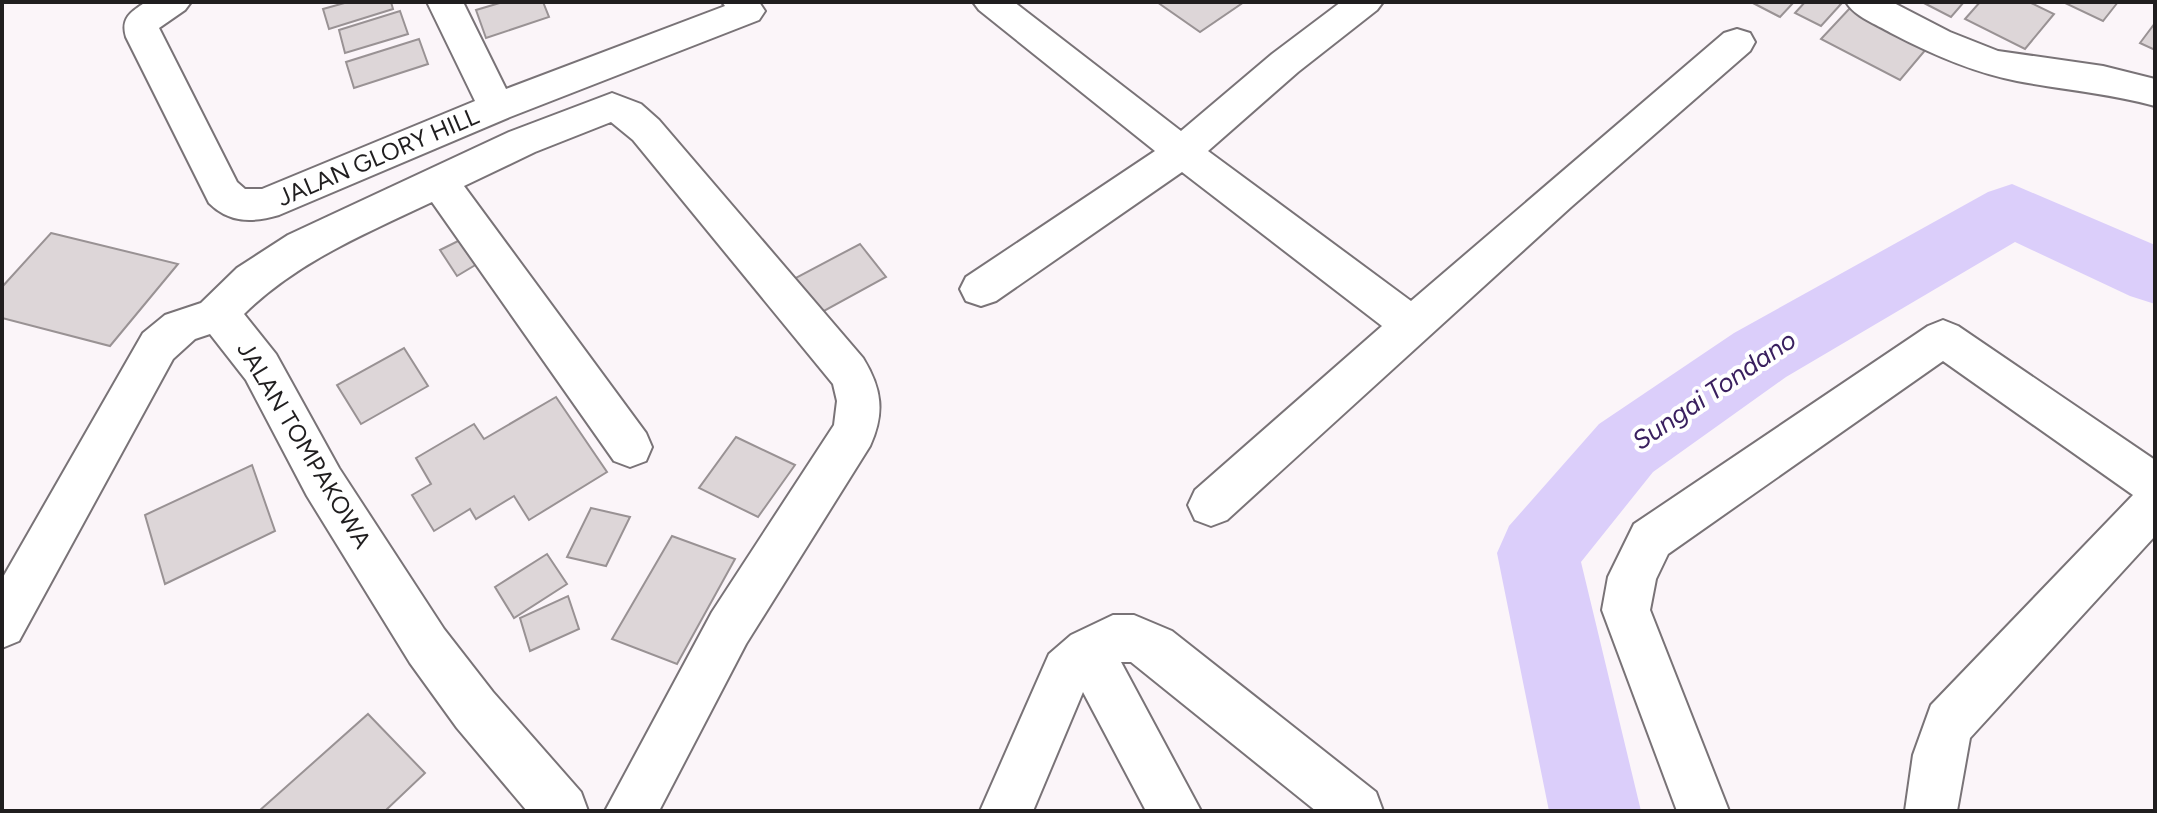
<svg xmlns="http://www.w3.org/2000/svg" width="2157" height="813" viewBox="0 0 2157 813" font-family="Figtree,sans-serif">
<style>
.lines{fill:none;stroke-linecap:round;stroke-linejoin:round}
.river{fill:#dbcefa;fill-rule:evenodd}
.building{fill:#ddd6d8;stroke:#999294;stroke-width:2}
.minor-casing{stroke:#797377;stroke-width:4}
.minor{fill:#fff;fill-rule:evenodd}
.labels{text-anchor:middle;stroke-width:8;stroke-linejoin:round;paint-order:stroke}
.street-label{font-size:24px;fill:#201e1f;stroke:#fff}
.water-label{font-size:26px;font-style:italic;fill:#3a205f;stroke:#fff}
</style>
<rect width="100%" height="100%" fill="#fbf5f9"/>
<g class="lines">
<path class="river" d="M2012,184l143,61v59l-25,-8 -115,-54 -229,135 -133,95 -72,90 60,249h-92l-52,-258 12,-27 90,-102 135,-91 254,-141z"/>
</g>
<path class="building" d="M348,2h43l2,7 -64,20 -6,-20z
M503,2h40l6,15 -63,21 -10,-28z
M1157,2h87l-44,30z
M1751,2h43l-14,15z
M1805,2h32l4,2 -20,22 -26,-13z
M1922,2h42l-13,15z
M1980,2h49l25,12 -29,35 -60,-30z
M2118,2l-15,19 -38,-18 1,-1z
M1850,8l77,40 -27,32 -79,-41z
M400,11l8,23 -63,19 -6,-23z
M2155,23v27l-15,-7z
M419,39l9,25 -74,24 -8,-26z
M51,233l127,31 -68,82 -108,-28v-31z
M460,240l17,24 -20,12 -17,-26z
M860,244l26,33 -73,40 -25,-35z
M404,348l24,38 -67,38 -24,-39z
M556,397l51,75 -78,48 -15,-24 -38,23 -6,-10 -36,22 -22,-36 19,-11 -15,-26 58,-34 10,15z
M736,437l59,28 -37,52 -59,-29z
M252,465l23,66 -110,53 -20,-69z
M591,508l39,9 -24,49 -39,-9z
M672,536l63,23 -58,105 -65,-25z
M547,554l20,30 -53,34 -19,-31z
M568,596l11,33 -49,22 -10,-33z
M368,714l57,59 -40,38h-126z"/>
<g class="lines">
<defs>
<path id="minor" d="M146,2h45l-6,8 -26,18 78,154 8,7h17l213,-88 -48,-99h36l43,87 219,-83 -3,-4h37l6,9 -6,9 -249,97 -231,98c-27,8 -50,8 -70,-12l-83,-166c-6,-19 6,-26 20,-35z
M973,2h41l167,129 91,-77 69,-52h42l-6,8 -79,62 -90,79 203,150 313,-268 13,-4 13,4 5,9 -5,9 -179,156 -344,313 -16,6 -16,-6 -7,-15 7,-15 187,-164 -200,-154 -186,129 -15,5 -15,-5 -6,-12 6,-12 189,-126 -176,-141z
M1846,2h46l58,30 48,19 105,15 52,13v27c-46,-13 -92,-16 -138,-25 -45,-9 -86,-27 -126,-48 -15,-9 -36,-16 -45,-31z
M612,93l29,11 18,16 204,238c19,31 22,55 7,88l-124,198 -87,167h-54l107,-199 122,-187 3,-24 -4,-17 -200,-244 -22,-18 -76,30 -71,34 182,247 6,14 -6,14 -16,6 -16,-6 -182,-259c-67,32 -134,59 -188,112l32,40 63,114 105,161 49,63 88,100 7,19h-61l-70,-83 -47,-65 -103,-167 -61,-116 -36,-46 -15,5 -22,20 -154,282 -17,7v-69l141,-246 22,-18 36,-12 36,-35 51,-33 221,-103z
M1943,320l15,6 197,134v76l-185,202 -13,73h-52l8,-56 18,-50 202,-210 -190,-134 -275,193 -12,25 -6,31 79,201h-52l-75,-201 6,-33 26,-53 294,-198z
M1113,615h21l38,16 204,161 7,19h-67l-185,-149h-10l80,149h-55l-63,-119 -50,119h-53l69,-157 22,-19z"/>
</defs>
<use href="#minor" class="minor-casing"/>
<use href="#minor" class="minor"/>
</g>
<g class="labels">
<g class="street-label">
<text transform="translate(378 157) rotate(-23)" y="8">JALAN GLORY HILL</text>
<text transform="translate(304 445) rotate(59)" y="8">JALAN TOMPAKOWA</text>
</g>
<g class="water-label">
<text transform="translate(1714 390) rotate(-34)" y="9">Sungai Tondano</text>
</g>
</g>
<rect width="2157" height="813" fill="none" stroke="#201e1f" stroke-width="8"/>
</svg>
